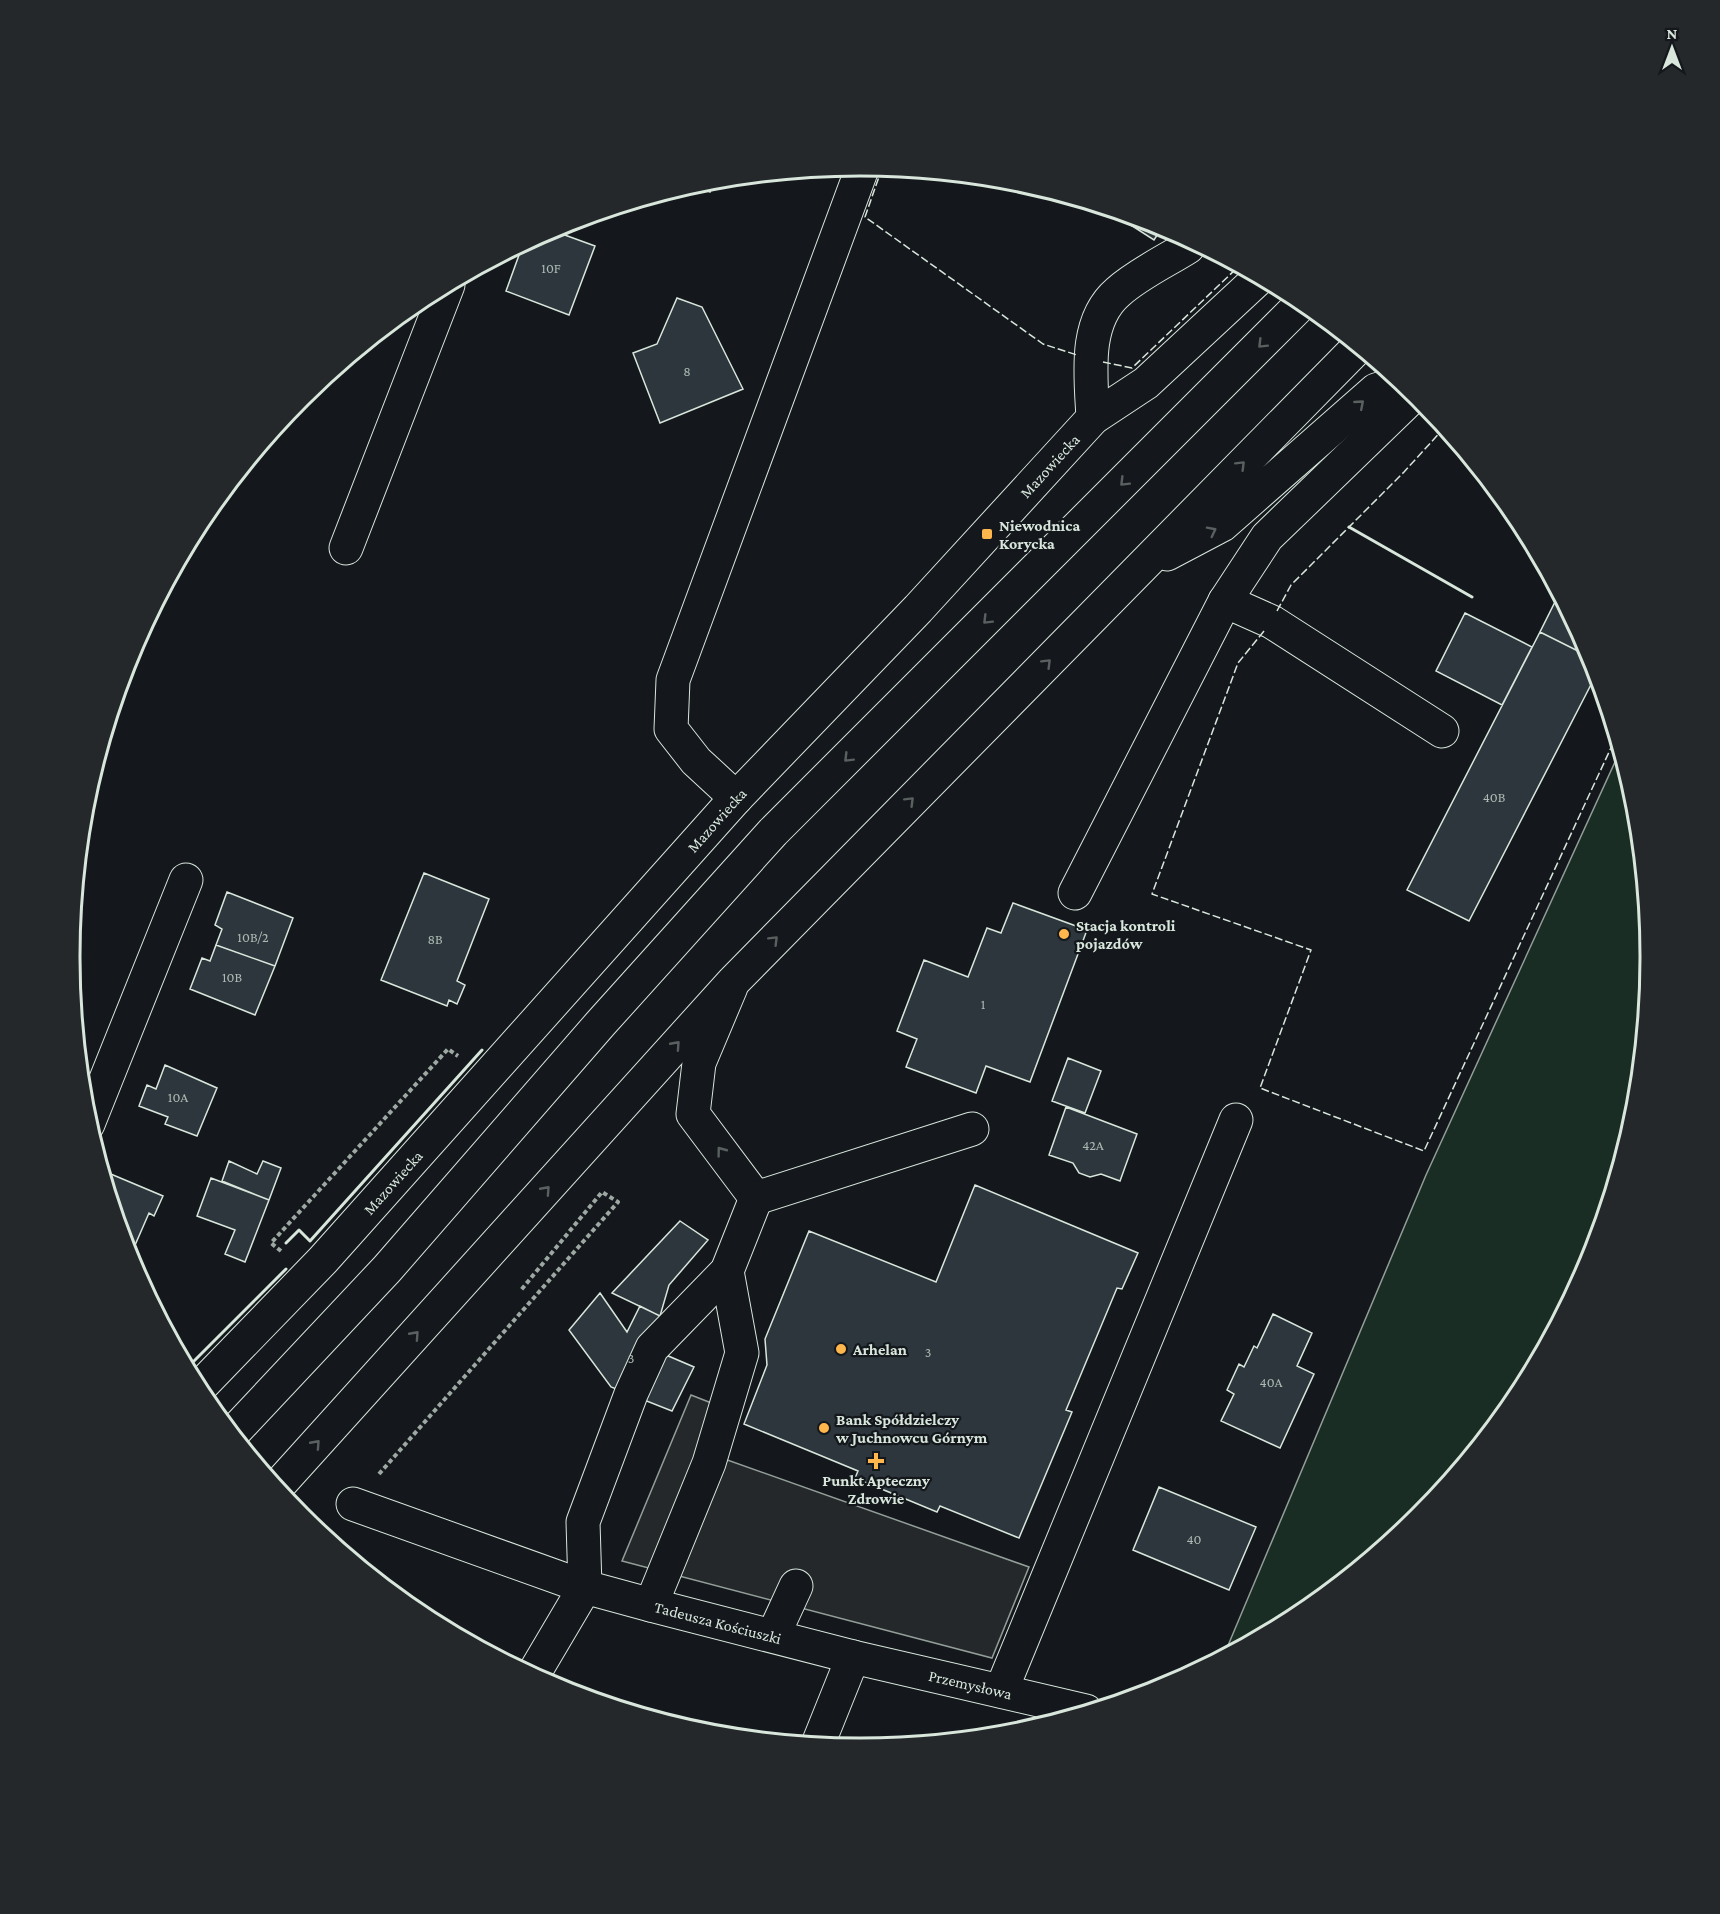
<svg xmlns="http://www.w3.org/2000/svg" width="1720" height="1914" viewBox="0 0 1720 1914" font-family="'Crimson Pro',serif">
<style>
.green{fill:#1a2d24;stroke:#939e99;stroke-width:1.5}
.parking{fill:#24282b;stroke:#939e99;stroke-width:1.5}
.building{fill:#2c363c;stroke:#d8e6dc;stroke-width:1.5}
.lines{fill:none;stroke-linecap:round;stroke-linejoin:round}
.minor-casing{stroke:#d8e6dc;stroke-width:35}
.major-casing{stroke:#d8e6dc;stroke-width:35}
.path{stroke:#9da8a2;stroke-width:4;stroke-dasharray:4.5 3;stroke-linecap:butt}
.minor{stroke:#14181c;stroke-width:33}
.major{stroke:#14181c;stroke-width:33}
.fence{stroke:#d8e6dc;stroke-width:1.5;stroke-dasharray:8 3;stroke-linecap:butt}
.wall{stroke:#d8e6dc;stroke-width:3}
.oneway{stroke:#59605f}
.poi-dot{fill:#ffb74d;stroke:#14181c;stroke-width:2}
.labels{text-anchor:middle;stroke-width:4.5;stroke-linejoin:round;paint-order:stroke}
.number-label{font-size:14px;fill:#adbab4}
.street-label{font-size:16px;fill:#d8e6dc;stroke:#14181c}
.poi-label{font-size:16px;font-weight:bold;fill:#d8e6dc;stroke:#14181c;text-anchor:start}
.rim{fill:none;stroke:#d8e6dc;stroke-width:3}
</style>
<rect width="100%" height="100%" fill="#14181c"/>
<path class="green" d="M1620,751l16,52 15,154 -15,155 -45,148 -74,137 -98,120 -120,98 -75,40 202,-480z"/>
<path class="parking" d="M691,1395l28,11 -17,45 327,116 -37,91 -370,-97z"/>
<path class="building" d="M716,180l-6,12 -16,-7 12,-4z
M1123,214l40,12 -9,14 -31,-20z
M551,230l44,16 -26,69 -63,-24 17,-47z
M677,298l25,9 41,82 -83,34 -27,-70 24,-9z
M1559,594l32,61 1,3 -52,-26z
M1465,613l67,34 -30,58 -66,-34z
M1540,632l52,26 5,15 -128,248 -62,-31z
M424,873l65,26 -32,82 8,4 -8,19 -8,-4 -2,6 -66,-26z
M227,892l66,26 -18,48 -59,-21 6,-16 -7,-4z
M1013,903l74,27 -57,152 -44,-16 -10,27 -70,-26 11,-28 -20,-8 27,-71 44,17 19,-49 14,5z
M216,945l59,21 -20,49 -65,-26 12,-31 8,3z
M1068,1058l33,13 -16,42 -33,-12z
M165,1065l52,23 -20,48 -32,-12 3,-7 -29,-11 8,-21 9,4z
M1066,1107l71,27 -17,47 -19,-7 -11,3 -11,-4 -6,-10 -24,-8z
M229,1161l28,13 6,-13 18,7 -12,32 -47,-19z
M106,1172l57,24 -9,20 -5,-3 -17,39 -6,-2 -22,-73z
M211,1178l58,22 -24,62 -20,-8 10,-24 -38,-14z
M975,1185l163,68 -16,36 -5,-1 -51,122 6,2 -53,126 -79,-32 -3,6 -82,-34 3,-7 -114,-47 23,-59 -2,-26 44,-108 127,51z
M680,1221l28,19 -39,45 -9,31 -48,-23z
M600,1293l27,39 13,-26 20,10 -15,30 49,21 -22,44 -61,-24 -42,-57z
M1273,1314l39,19 -15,33 17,8 -34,74 -59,-27 13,-27 -7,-4 12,-26 5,3 10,-21 3,2z
M1159,1487l97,40 -27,63 -96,-40z"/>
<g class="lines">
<defs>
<g id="minor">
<path d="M1093,418c-2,-41 -10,-96 25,-126 20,-18 48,-31 70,-45"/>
<path d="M346,548l102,-263"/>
<path d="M1225,601l47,21 170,109"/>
<path d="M736,798l-40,-37 -25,-32 2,-49 190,-514"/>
<path d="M1075,893l150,-292 42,-64 148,-143"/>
<path d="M731,987l-32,76 -6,51 63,84"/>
<path d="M88,1124l98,-244"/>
<path d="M756,1198l216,-69"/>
<path id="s1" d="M198,1389l125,-129 413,-462 182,-189 175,-191 53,-35 113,-105"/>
<path id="s2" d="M353,1504l232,83 66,18 202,52 233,54"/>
<path d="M651,1605l58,-142 33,-110 -15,-82"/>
<path d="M773,1636l23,-50"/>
<path d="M533,1675l52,-88 -2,-65 48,-128 21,-46 75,-77 29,-73"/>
<path d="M1001,1691l235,-571"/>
<path d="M818,1744l35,-87"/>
</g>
<path id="major" d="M1167,554l55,-29 154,-135 24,-8
M233,1433l154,-164 214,-246 172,-191 530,-530
M277,1487l456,-505 625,-635"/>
</defs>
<use href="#minor" class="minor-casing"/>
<use href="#major" class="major-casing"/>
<path class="path" d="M281,1251l-10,-8 177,-194 10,7
M379,1474l239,-272 -16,-10 -81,98"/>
<use href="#minor" class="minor"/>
<use href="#major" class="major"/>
<path class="fence" d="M882,168l-17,49 178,127 34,11
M1103,362l29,6 106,-101
M1277,611l14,-26 113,-113 40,-44
M1264,631l-26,32 -86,231 159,56 -51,138 164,63 192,-414"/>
<path class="wall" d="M1349,527l123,70
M286,1243l13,-13 11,11 172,-191
M187,1368l99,-99"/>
</g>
<defs><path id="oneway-chevron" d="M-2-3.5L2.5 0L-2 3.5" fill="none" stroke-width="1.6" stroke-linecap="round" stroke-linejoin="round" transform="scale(1.5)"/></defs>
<g class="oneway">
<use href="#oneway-chevron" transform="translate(1262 344) rotate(135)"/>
<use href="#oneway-chevron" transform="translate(1360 404) rotate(-41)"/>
<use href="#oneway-chevron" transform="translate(1241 465) rotate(-45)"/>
<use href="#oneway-chevron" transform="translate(1124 482) rotate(135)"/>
<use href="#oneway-chevron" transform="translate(1212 531) rotate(-27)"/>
<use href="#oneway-chevron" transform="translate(987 620) rotate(135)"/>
<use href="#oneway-chevron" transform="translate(1047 663) rotate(-45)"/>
<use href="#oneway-chevron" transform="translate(848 758) rotate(135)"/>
<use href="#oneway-chevron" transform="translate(910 801) rotate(-45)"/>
<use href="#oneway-chevron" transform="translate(774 940) rotate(-45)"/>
<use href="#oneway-chevron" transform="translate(676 1045) rotate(-48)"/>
<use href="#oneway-chevron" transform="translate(721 1151) rotate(-127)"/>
<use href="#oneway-chevron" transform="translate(546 1190) rotate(-48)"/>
<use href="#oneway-chevron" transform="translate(415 1335) rotate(-48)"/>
<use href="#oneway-chevron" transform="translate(316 1444) rotate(-48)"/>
</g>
<g class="poi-dot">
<rect x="981" y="528" width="12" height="12" rx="3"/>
<circle cx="1064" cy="934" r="6"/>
<circle cx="841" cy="1349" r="6"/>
<circle cx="824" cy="1428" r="6"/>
<path d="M873 1452h6v6h6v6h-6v6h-6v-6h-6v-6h6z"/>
</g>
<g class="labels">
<g class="number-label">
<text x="551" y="273">10F</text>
<text x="687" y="376">8</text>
<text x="1494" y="802">40B</text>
<text x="253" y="942">10B/2</text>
<text x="435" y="944">8B</text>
<text x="232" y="982">10B</text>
<text x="983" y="1009">1</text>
<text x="178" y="1102">10A</text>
<text x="1093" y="1150">42A</text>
<text x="928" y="1357">3</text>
<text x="631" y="1363">3</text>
<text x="1271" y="1387">40A</text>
<text x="1194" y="1544">40</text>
</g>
<g class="street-label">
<text dy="6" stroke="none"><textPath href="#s1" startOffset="1256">Mazowiecka</textPath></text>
<text dy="6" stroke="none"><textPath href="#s1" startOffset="770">Mazowiecka</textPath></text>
<text dy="6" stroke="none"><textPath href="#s1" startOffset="284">Mazowiecka</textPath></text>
<text dy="6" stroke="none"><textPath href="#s2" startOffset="384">Tadeusza Kościuszki</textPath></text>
<text dy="6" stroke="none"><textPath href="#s2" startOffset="644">Przemysłowa</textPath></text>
</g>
<g class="poi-label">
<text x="999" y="531">Niewodnica<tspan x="999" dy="18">Korycka</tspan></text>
<text x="1076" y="931">Stacja kontroli<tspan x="1076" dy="18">pojazdów</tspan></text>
<text x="853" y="1355">Arhelan</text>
<text x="836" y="1425">Bank Spółdzielczy<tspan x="836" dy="18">w Juchnowcu Górnym</tspan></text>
<text x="876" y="1486" text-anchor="middle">Punkt Apteczny<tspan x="876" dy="18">Zdrowie</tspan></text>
</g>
</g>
<path d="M0 0H1720V1914H0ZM860 176H860A780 780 0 0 1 1640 956V958A780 780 0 0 1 860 1738H860A780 780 0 0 1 80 958V956A780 780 0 0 1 860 176Z" fill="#24282b" fill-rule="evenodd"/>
<path class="rim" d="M860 176H860A780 780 0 0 1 1640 956V958A780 780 0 0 1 860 1738H860A780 780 0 0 1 80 958V956A780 780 0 0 1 860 176Z"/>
<g transform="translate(1672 48)" stroke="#14181c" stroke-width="4.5" paint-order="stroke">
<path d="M0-4.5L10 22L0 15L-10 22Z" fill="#d8e6dc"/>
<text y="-9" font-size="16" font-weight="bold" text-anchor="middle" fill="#d8e6dc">N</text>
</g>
</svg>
